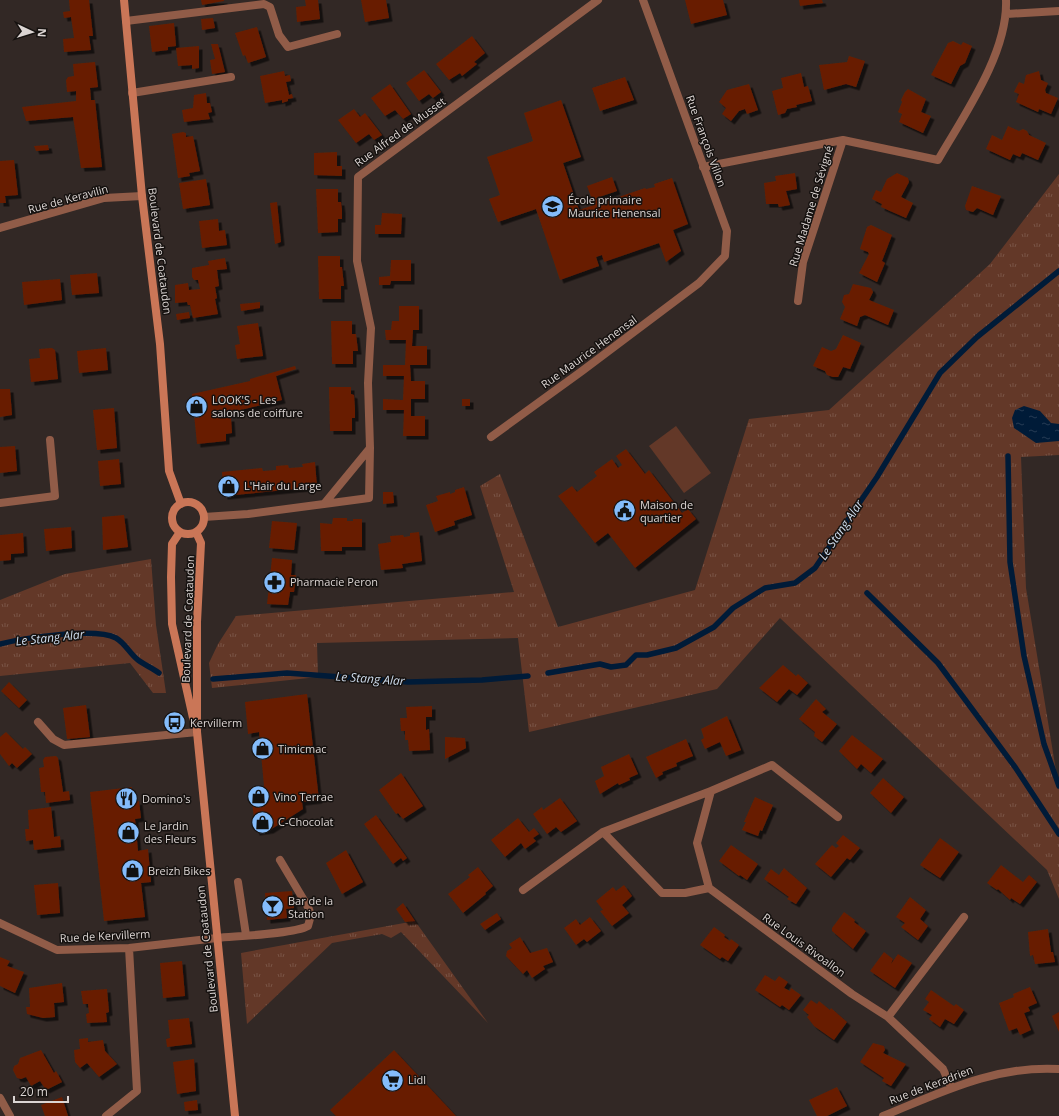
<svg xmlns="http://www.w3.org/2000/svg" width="1059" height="1116" viewBox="0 0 1059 1116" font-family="'Open Sans',sans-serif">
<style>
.grass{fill:url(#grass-tufts)}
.green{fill:#633828}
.water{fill:url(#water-ripples)}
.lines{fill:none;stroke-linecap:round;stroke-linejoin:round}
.stream{stroke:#001b38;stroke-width:5.5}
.building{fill:#671f00;filter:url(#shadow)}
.lane{stroke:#915c48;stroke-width:8}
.street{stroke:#915c48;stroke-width:8}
.secondary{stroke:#ca7657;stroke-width:8}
.labels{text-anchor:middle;stroke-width:3;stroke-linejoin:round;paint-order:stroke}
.street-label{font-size:11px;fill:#dcd5d3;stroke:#161210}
.poi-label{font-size:11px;fill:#dcd5d3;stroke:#161210;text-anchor:start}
.water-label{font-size:12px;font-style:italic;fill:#cfddee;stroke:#161210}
</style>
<defs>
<pattern id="grass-tufts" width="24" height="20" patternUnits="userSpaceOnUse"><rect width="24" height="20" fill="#633828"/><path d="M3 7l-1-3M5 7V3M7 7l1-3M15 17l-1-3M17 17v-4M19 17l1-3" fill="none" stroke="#795446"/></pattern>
<pattern id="water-ripples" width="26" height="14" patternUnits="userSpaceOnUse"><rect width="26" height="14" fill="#001b38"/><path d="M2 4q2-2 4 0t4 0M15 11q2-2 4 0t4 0" fill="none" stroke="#253b54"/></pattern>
<filter id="shadow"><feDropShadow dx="3.5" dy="3.5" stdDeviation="0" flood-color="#0009"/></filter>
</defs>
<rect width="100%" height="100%" fill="#322825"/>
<path class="grass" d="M1059,174v281l-38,2 5,131 33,201v110l-12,-29 -267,-252 -63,71 -188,43 -11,-94 -201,5 1,34 -106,11 -3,-25 9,-19 18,-28 278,-24 -34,-106 20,-12 58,153 137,-37 54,-171 80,-9 161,-146z
M151,559l5,66 10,68h-13l-23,-30 -130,13v-76l65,-26z
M415,921l73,102 -87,-91 -10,6 -9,-4 -50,9 -85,81 -6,-71z"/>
<path class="green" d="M676,426l35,47 -27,20 -35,-47z"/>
<path class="water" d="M1024,406l16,5 11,12 8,1v17l-23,2 -22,-15 -2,-10 3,-8z"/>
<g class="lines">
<path class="stream" d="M1008,456l2,106 14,94 20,88 15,42
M867,593l71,70 77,104 44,67
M0,644c24,-6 95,-17 116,-6 9,5 14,16 22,22 7,5 14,8 21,13
M548,673l52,-9 11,3 15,-2 10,-10h11l29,-7 38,-21 19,-19 32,-20 30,-5 20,-15 62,-91 63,-104 37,-36 82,-66
M213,679l74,-6 121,9 74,-2 46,-4"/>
</g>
<path class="building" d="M69,0h20l4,36h-4l2,14 -27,2 -1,-13 11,-1 -3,-21 -7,1 -1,-6 7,-1z
M201,0h23v1l-22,4z
M305,0h13l2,19 -23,3 -1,-15 10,-1z
M361,0h25l3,18 -24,4z
M685,0h38l4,15 -36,9z
M799,0h23l1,3 -23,3z
M213,18l2,10 -13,2 -1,-11z
M174,23l2,23 -8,1v3l-16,2 -3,-26z
M257,27l9,30 -18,6 -3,-8 -2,1 -8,-23z
M472,36l13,17 -11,9 3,2 -15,12 -2,-3 -11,7 -13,-16z
M953,41l8,4 2,-3 9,4 -7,17 -5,3 -9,18 -20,-9 17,-32z
M211,44h7l7,28 -13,2 -2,-14 5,-1z
M199,46v22l-7,1v-4l-14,1 -2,-18z
M849,56l16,5 -9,26 -10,-3 -22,6 -5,-25 28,-3z
M95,62l3,25 -8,1 1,12h4l7,67 -21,1 -8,-51 -47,4 -4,-14 54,-6v-10l-9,1 -1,-12 2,-3 6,-1 -1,-12z
M424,70l17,22 -8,6 -4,-4 -10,7 -13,-18z
M284,71l1,5 5,-1 1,6 -5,1 3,13 3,-1 1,4 -5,1v2l-6,2v-3l-17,3 -5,-27z
M1039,71l2,9 7,3 -3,7 1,3 12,5 -7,16 -12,-5 -1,3 -22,-10 3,-8 -5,-2 5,-10 5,2 2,-9z
M801,73l3,14 4,-1 4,15 -16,4 1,2 -10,2 -2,4 -7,2 -6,-24 11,-3 -2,-10z
M625,77l9,23 -34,11 -8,-23z
M390,84l21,30 -8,5 -8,-9 -10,6 -14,-18z
M749,84l9,26 -11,4 -2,-5 -6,2 -8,10 -9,-7 4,-6 -7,-6 8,-12z
M908,89l18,10 -5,13 10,4 -8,17 -24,-11 3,-8 -4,-2 4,-10 -1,-2 4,-8z
M206,93l1,10h3l2,9 -4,1 2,6 -26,3 -2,-12 11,-2 1,-13z
M561,100l20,57 -18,6 16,47 15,-5 -7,-19 25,-9 5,14 -21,7 2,6 47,-16 1,1 9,-2 -1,-3 18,-6 16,46 -15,6 8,21 -15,11 -7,-19 -55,19 -2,-7 -6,2 3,9 -39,14 -24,-71 -38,13 -9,-23 11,-4 -13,-38 46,-16 -9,-28z
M354,109l6,8 5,-4 17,22 -8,5 -5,-6 -13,9 -18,-23z
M1008,126l11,5 4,-2 4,2 2,4 17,8 -8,17 -16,-7 -2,4 -7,-3 -3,6 -24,-11 6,-14 10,5z
M183,132l3,1v4l7,-1 7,35 -11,2 1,3 -12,2 -6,-44z
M48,145l1,5 -13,1 -2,-5z
M337,152v14h5v10l-28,-1v-22z
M14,160l4,35 -13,1 1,7h-6v-42z
M795,173l2,16 -11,2 4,14 -11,2 -1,-3h-12l-2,-21 12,-2 -1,-5z
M897,173l11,5 1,4 -8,15 12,6 -7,15 -25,-11 1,-3 -10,-5 4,-9 5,2 6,-13z
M206,179l4,26 -27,4 -4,-26z
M972,186l29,10 -8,19 -16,-7 -4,4 -7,-2 -1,-4z
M316,189h22v13h3l1,8v9h-4v13l-20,1z
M277,202l4,40 -6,2 -5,-41z
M382,213l20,1 -1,20h-26v-9h6z
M218,219l1,12 6,-1 2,15 -25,3 -3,-27z
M871,225l21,10 -10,26 3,2 -8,19 -18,-9 10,-19 -1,-2 -8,-3 7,-22z
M318,256h22v11h2l2,19h-3v13h-22z
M225,258l2,11 -10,1 2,16 -4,1 2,11 -2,1 3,15 -25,4 -3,-13h-2l-1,-3 -12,1v-18l13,-2 1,7 11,-1 -2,-9h-4l-2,-3v-9l17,-3 -1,-4z
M391,260h20v21h-20l-1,4h-11v-8l11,-1z
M97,273l2,20 -27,2 -2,-20z
M60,279l2,21 -38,5 -2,-23z
M853,284l18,4 2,4 -4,8 25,10 -6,15 -23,-10 -5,2 -3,9 -17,-7 5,-12 -3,-5 2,-7 5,-1z
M260,302v6l-19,3 -1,-7z
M399,306h20v24h-6l-1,16h15v19h-17l1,16h14v18h-14v17h14v20h-22l1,-26h-21v-11l20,1 1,-24h-21v-11h22l1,-25h-20l-1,-10h6l1,-9h7z
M189,312l1,6 -13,2 -1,-6z
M331,321h21v13h4l2,17h-5v13h-21z
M258,323l5,33 -26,3 -2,-14 5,-1 -3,-18z
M843,335l18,8 -11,26 -7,-2 -5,10h-5l-6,-2 -2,-4 -12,-5 9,-19 9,4 5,-2z
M52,348l3,2 3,29 -27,3 -2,-23 11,-1 -1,-9z
M106,348l2,22 -29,3 -2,-22z
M295,366l1,3 -20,7 6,24 -58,14v4h7l1,15 -6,1v7l-29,3 -5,-50 58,-13v-2z
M329,387h22v7l3,1 1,14v9h-3v13h-22z
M0,389h10l2,26 -12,2z
M462,399h8v7h-8z
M114,408l3,40 -20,2 -4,-40z
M15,446l2,25 -17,2v-26z
M626,449l19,25 4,-4 33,43 6,-4 8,10 -61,49 -27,-35 -13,10 -37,-47 14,-10 5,6 20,-16 -3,-4 18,-13 6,9 4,-3 -6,-9z
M119,459l2,25 -21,2 -2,-25z
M315,462l2,25 -93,9 -2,-24 40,-4 1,3 13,-1v-4l12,-1 1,3 14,-1 -1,-3z
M464,487l8,28 -18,6 1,4 -20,7 -9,-27 12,-4 -2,-5 14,-4v2l5,-2v-2z
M383,492h10l1,11 -11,1z
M124,515l4,32 -25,3 -1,-33z
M333,518h14v3h6v-2h9v28h-20v4h-21l-1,-28 12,1z
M272,521l25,2 -3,27 -25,-2z
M71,527l1,21 -26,3 -2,-22z
M419,532l3,29 -20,3 1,4 -22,2 -3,-26 13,-2 -1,-6 13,-1 1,2 6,-1v-3z
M23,533l1,20 -13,1v6l-11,1v-26z
M272,558l20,2 -1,15h5l-2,17h-4l-2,13 -21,-1z
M783,665l13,11 2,-2 10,9 -11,12 -8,-6 -12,13 -18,-14z
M9,682l18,18 -8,8 -18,-17z
M307,694l12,106 -17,2 1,7 -33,21 -14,2 -6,-44 14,-2 -5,-54 -11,2 -3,-32z
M816,699l10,10 -4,3 15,12 -15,18 -8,-6 1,-4 -16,-13z
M86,705l4,32 -23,2 -4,-31z
M432,706v11h-6v13l3,-1 1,21 -21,1 -1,-11h-3v-9h-4l-1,-13h7l-1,-11z
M727,716l14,34 -15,6 -6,-14 -15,7 -4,-9 3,-2 -3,-9z
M6,732l17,17 2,-2 7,7 -15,14 -5,-5 -3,3 -9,-12v-17z
M852,735l31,24 -12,14 -10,-9 -4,5 -18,-18z
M445,737l20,1 1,10 -21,11z
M686,739l7,17 -17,7 1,3 -15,6 1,2 -7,4 -10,-21z
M629,754l9,20 -9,4 1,2 -11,5 -1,-2 -18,11 -5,-13 9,-5 -3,-9z
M56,756l2,2 5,34 6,-1 1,9 -24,3 -1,-11h-4l-2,-24 5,-1 -1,-7 2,-3z
M401,773l22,33 -20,13 -5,-6 -2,1 -17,-24z
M883,778l21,19 -13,16 -21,-20z
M132,787l1,15 6,-1 2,17 -6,1 3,32 10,-2 3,33 -10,1 4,34 -41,4 -14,-129z
M755,797l18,8 -11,26 -2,-1 -2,6 -16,-6 4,-8h-2z
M560,798l17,23 -16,11 -5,-5 -9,7 -14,-20 9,-7 1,3z
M51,807l3,30 6,-1 1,11 -27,3 -1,-10 -7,1 -1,-12h4l-1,-19z
M376,815l31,43 -4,3 -2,-3 -8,6 -29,-40z
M518,818l11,14 5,-4 5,6 -6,4 3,3 -11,8 -4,-6 -16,14 -14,-17z
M843,835l17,13 -10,12 -3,-2 -16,19 -16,-13 17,-19 4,3 3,-2 -3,-3z
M940,838l19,14 -19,26 -20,-13z
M731,845l27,19 -11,16 -7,-5 -1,1 -20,-15z
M346,850l17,32 -21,12 -16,-31z
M1001,865l22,17 6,-7 8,7 -17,22 -9,-6 -1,2 -12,-11 -1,1 -10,-7z
M478,867l15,19 -8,7 1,1 -23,19 -15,-19 22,-17 -2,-2z
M784,868l23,20 -11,16 -9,-5 2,-2 -25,-18 7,-10 8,6z
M58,883l2,30 -23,2 -3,-30z
M624,885l8,11 -10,9 7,8 -17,13 -12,-15 3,-1 -7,-9 17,-14 3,4z
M292,891l2,17 -8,1 1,9 -20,2 -2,-27z
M910,897l16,13 -6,9 8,7 -10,14 -17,-13 4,-4 -9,-6z
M403,903l12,18 -10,1 -9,-13z
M844,912l11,8 -1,2 12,9 -13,18 -21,-18v-3z
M497,913l4,6 -16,11 -5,-6z
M590,917l11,14 -14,11 -3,-3 -8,6 -12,-17 12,-9 4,6z
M714,927l11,8 -1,2 6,4 1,-2 8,6 -11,16 -6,-4 -2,2 -20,-14z
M1048,929l3,23h2l2,10 -20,2 -2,-9 -3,1 -2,-24z
M520,937l10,16 17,-5 6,14 -10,4 2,3 -13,9 -5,-8 -4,4 -17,-18 1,-5 5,-3 -3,-4z
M884,952l9,7 -2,5 7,-10 14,9 -17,25 -25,-17z
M0,957l10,4 -3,5 17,6 -9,21 -15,-7z
M182,961l3,35 -22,2 -3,-35z
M765,975l10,6 4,-5 9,6 -4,6 6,3 1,-3 10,7 -12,15 -7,-5 -2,2 -25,-17z
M62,983l2,19 -10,1 1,14 -12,1 -16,-4 -1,-7h4l-1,-19z
M1030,987l7,16 -9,4 2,4 -6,2 7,17 -11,5 -3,-7 -8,3 -10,-28 15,-6 -1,-3z
M107,989l2,23 -3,1 1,9 -20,1 -1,-9 3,-1 -1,-9h-5l-2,-13z
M931,990l23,16 2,-2 8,6 -10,14 -9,-5 -5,8 -11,-8 3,-4 -9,-5 6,-8 -4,-3z
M811,1000l6,4 2,-3 11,9 1,-2 16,14 -13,18 -20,-14 -7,-9 2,-2 -6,-5z
M1059,1012v20l-7,-16z
M189,1018l3,26 -25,3 -1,-8 4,-1 -2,-18z
M88,1038v4l15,-2 2,11 12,13 -18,13 -12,-14 -7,5 -5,-6 -1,-12 6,-1 -1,-10z
M873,1043l11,3 1,4 -2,3 23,11 -15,22 -9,-5 2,-3 -24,-16z
M41,1050l13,23 2,-2 6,11 -16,8 -6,-9 -9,5 -5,-9 -5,2 -4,-1 -4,-8 1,-4 4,-2 2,-6z
M394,1050l62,66h-120l-6,-6z
M194,1059l2,32 -19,3 -4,-32z
M837,1087l10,19 -20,10h-10l-8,-16z
M62,1097l6,19h-23l-4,-11z
M197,1100l1,10 -13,1 -1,-9z"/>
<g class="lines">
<path class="lane" d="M126,21l138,-17 6,3 9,28 9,12 49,-13
M132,93l99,-16
M38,722l15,17 11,6 133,-13
M238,882l8,53
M217,938c20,-2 77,-4 91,-12l3,-11 -3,-8 -28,-47"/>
<path class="street" d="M1007,14l52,-3
M703,167l140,-27 95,20c26,-45 70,-107 68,-160
M0,228l104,-30 38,-2
M798,301l5,-39 40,-122
M491,437l91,-66 117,-88 26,-27 2,-25 -84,-231
M0,503l55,-7 -5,-56
M324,504l45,-6 1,-50
M204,517l44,-3 76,-10 46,-56 -2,-65 3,-55 -14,-67 1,-84 240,-177
M838,817l-66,-52 -61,26 -14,52 12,45 143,106 36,23 55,52 8,18
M709,888l-24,5h-23l-59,-61 108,-41
M523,890l80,-58
M0,923l57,27 72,-2 88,-10
M888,1017l76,-100
M0,1098l10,18
M106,1116l31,-25 -8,-143
M883,1116c57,-23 112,-51 176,-47"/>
<path class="secondary" d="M124,0l18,196 18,148 9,127 12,33
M172 518a16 16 0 1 1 32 0a16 16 0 1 1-32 0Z
M180,532l-8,12 -1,33 1,47 21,94
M196,532l5,11 -4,79v110l38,384"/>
</g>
<defs>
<symbol id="school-disc" viewBox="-11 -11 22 22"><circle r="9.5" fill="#84bcfb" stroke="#161210"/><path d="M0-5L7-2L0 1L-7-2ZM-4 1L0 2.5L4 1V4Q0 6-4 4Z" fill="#111"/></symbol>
<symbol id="shop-disc" viewBox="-11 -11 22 22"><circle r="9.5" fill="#84bcfb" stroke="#161210"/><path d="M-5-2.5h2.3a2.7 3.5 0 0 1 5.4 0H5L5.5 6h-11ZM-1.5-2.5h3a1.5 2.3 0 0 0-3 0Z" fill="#111"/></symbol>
<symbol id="civic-disc" viewBox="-11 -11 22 22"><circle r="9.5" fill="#84bcfb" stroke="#161210"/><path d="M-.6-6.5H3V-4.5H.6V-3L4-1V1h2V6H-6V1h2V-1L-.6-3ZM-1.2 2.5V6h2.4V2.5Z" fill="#111"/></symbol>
<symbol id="pharmacy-disc" viewBox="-11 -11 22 22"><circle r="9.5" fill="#84bcfb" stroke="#161210"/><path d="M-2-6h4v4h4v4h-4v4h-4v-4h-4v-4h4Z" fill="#111"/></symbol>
<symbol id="bus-disc" viewBox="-11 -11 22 22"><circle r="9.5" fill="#84bcfb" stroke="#161210"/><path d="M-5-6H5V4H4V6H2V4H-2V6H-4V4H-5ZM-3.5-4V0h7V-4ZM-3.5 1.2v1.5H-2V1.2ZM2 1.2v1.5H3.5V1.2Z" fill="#111"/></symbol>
<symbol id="restaurant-disc" viewBox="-11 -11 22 22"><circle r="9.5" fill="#84bcfb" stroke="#161210"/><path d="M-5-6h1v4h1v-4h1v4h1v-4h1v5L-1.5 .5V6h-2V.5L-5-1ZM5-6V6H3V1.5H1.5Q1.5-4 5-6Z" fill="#111"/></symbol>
<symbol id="bar-disc" viewBox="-11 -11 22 22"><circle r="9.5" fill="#84bcfb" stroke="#161210"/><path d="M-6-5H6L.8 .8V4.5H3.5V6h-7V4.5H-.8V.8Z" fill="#111"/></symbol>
<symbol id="supermarket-disc" viewBox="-11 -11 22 22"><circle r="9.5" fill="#84bcfb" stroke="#161210"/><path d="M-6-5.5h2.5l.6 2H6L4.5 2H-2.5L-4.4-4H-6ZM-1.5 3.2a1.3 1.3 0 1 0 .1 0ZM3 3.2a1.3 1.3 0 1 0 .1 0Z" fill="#111"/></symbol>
</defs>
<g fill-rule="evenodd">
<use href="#school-disc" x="540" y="194" width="25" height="25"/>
<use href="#shop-disc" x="184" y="394" width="25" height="25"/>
<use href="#shop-disc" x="216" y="474" width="25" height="25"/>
<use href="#civic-disc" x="612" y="498" width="25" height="25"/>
<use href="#pharmacy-disc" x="262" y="570" width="25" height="25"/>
<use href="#bus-disc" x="162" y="710" width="25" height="25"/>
<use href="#shop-disc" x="250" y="736" width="25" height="25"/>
<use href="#shop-disc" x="246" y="784" width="25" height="25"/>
<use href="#restaurant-disc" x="114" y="786" width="25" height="25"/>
<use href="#shop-disc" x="250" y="810" width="25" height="25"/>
<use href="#shop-disc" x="116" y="820" width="25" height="25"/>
<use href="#shop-disc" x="120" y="858" width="25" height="25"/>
<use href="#bar-disc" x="260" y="894" width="25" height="25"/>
<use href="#supermarket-disc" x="380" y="1068" width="25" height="25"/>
</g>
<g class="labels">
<g class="street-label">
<text transform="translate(400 132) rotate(-36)" y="4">Rue Alfred de Musset</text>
<text transform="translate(706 141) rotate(70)" y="4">Rue François Villon</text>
<text transform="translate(68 199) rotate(-15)" y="4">Rue de Keravilin</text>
<text transform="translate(811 206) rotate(-73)" y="4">Rue Madame de Sévigné</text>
<text transform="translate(160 251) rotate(83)" y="4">Boulevard de Coataudon</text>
<text transform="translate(589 352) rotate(-36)" y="4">Rue Maurice Henensal</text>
<text transform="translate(188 619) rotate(-88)" y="4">Boulevard de Coataudon</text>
<text transform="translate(105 936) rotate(-3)" y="4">Rue de Kervillerm</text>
<text transform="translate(804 945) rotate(36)" y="4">Rue Louis Rivoallon</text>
<text transform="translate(207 949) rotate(-96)" y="4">Boulevard de Coataudon</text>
<text transform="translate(931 1085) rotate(-21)" y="4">Rue de Keradrien</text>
</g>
<g class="poi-label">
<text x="568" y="204">École primaire<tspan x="568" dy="13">Maurice Henensal</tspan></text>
<text x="212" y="404">LOOK'S - Les<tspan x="212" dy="13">salons de coiffure</tspan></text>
<text x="244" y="490">L'Hair du Large</text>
<text x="640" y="509">Maison de<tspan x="640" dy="13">quartier</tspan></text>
<text x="290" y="586">Pharmacie Peron</text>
<text x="190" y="727">Kervillerm</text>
<text x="278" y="753">Timicmac</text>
<text x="274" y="801">Vino Terrae</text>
<text x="142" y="803">Domino's</text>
<text x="278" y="826">C-Chocolat</text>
<text x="144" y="830">Le Jardin<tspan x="144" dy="13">des Fleurs</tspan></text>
<text x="148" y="875">Breizh Bikes</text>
<text x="288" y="905">Bar de la<tspan x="288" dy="13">Station</tspan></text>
<text x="408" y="1084">Lidl</text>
</g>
<g class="water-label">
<text transform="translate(841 530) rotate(-56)" y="4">Le Stang Alar</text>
<text transform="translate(50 638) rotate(-6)" y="4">Le Stang Alar</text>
<text transform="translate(370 679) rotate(4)" y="4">Le Stang Alar</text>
</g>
</g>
<g transform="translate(32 32) rotate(94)" stroke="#161210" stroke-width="3" paint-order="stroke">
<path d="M0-3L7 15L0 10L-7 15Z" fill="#dcd5d3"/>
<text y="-6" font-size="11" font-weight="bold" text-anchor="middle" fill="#dcd5d3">N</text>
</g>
<path d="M14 1096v6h54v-6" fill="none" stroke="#dcd5d3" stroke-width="2"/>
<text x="20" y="1096" font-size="12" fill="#dcd5d3" stroke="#161210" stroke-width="3" paint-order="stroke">20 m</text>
</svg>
